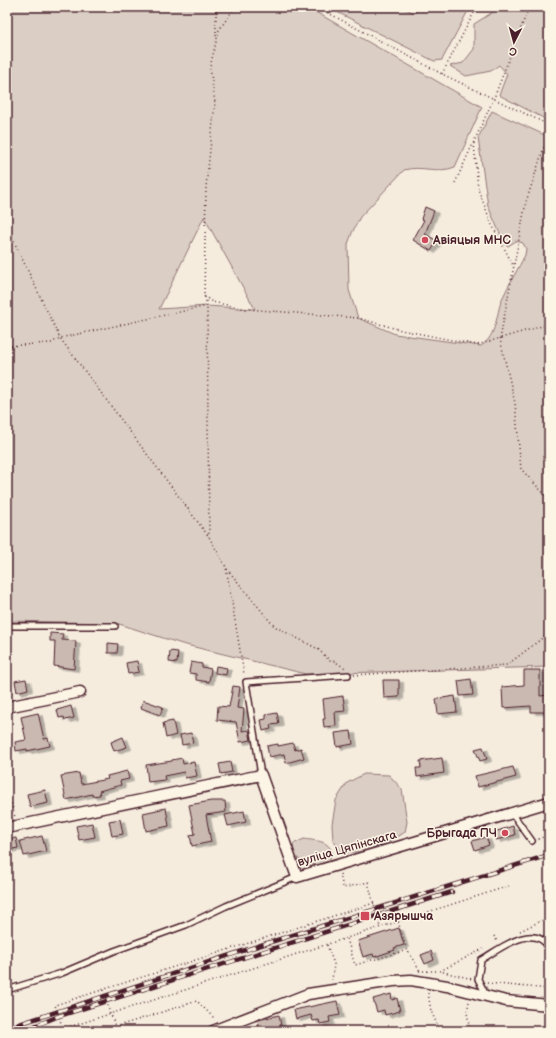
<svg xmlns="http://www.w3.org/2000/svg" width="556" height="1038" viewBox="0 0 556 1038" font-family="'Balsamiq Sans',sans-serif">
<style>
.green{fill:#dbcec4;stroke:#927678;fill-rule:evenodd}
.building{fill:#cab9b1;stroke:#4a1f2b;filter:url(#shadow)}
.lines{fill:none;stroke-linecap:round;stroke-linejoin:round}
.service-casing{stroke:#4a1f2b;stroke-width:8}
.minor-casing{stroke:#4a1f2b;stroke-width:13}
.path{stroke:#4a1f2b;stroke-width:1.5;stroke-dasharray:1 3;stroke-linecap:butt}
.service{stroke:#fcf5e5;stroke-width:5}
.minor{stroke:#fcf5e5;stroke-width:10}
.rail-casing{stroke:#4a1f2b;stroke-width:4.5}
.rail{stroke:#fcf5e5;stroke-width:3;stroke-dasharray:9;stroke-linecap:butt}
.poi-dot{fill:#d1495b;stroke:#fcf5e5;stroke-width:1.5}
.labels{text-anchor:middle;stroke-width:3;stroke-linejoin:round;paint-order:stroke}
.poi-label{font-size:12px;font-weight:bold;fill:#4a1f2b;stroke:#fcf5e5;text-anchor:start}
.street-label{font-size:12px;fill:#4a1f2b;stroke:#fcf5e5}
</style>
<defs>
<filter id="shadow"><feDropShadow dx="4.5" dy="2.5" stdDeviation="0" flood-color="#0004"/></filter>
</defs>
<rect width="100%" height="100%" fill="#f5ecde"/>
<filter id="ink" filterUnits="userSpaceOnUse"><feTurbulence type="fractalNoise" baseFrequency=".025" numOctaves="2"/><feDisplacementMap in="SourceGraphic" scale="8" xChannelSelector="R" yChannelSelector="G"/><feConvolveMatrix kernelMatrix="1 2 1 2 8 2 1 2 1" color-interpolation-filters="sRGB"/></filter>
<g filter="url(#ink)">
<path class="green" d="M7,7h300l175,100 -27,60c-17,7 -34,-2 -51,3l-44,47 -8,16 -4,11 1,46 9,28 37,16 86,12c16,-10 15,-32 21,-47 7,-15 16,-30 23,-44l1,-6 -3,-6 -7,-2 -8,5 -4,-3 -16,-37 -10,-68 14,-27 57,26v530l-243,7 -124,-30 -66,-21 -109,-2zM204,217l51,92h-1l-47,-3 -48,3z
M327,7h74l14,6 4,-6h51l-28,53 -8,1z
M494,7h55v114l-50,-26 8,-21 -8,-9 -8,6 -25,5 -16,-10 13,-3 11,-14v-25l19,-12z
M364,774l25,1 13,14 5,33 -2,10 -12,8 -30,12h-22l-8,-12 -1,-16 4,-24 11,-17z
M304,839c12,2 25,1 28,14l-3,8c-16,6 -23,5 -35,-6l-1,-11z"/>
<path class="building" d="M425,207l9,4 -9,23 12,7 -6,10 -18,-11 11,-20 -3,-1z
M50,633l13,1 -1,6 14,1 -2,28 -20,-3 1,-25h-5z
M108,643l10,1 -1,9h-9z
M170,651l8,1 -1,11 -8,-1z
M137,661l2,11 -11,2 -2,-11z
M191,662l11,2v3l9,2 -2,13 -13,-2v-6l-7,-1z
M216,666l11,2 -1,7 -11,-2z
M524,670h16v26l9,-1v17h-18v-6l-28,2 -1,-21 22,-2z
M26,679l2,10 -11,3 -2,-11z
M471,679l2,16 -13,1 -2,-15z
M383,680h16v17l-15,1z
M233,686l7,1 -3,21 7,1 -2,22 7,-1 2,10 -11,2 -4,-20 -19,-2 1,-14 11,1z
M343,696l2,15 -10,1 1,14 -12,1 -1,-8h2l-2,-20z
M455,696l2,16 -19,2 -2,-15z
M143,700l20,7 -3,8 -19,-7z
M71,706l3,12 -9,2 -1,-3 -5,1 -2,-8z
M38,713l6,26 4,-1 2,8 -23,5v-2l-11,2 -1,-9 11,-2 -5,-23z
M277,713l2,11 -9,1 1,4 -8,2 -2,-11 5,-1v-4z
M173,721l3,14 -10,3 -3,-15z
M351,731l2,13 -16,3 -2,-14z
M191,733l2,10 -11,2 -2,-10z
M123,737l4,10 -13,4 -3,-9z
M293,743l2,7 6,-2 3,10 -18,5 -2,-9 -15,3 -2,-11 11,-2v2z
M483,747l4,12 -7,2 -5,-12z
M182,758l1,6 11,-2 3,14 -12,2 -1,-6 -20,4 1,4 -17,2 -2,-17 26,-4v-1z
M442,758l2,15 -27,4 -1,-9h5l-1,-7z
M230,762l2,10 -11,2 -2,-10z
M513,767l3,10 -38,10 -3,-11z
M127,771l2,8 -9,2 1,4 -22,6 1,4 -8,1v-2l-26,6 -5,-24 18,-3 2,11 27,-5 -1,-3z
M45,790l3,13 -18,4 -3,-13z
M211,801h14l1,11 -20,3 5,27 -19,4 -2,-11 5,-1 -6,-29z
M166,808l3,18 -23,5 -3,-18z
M244,811l2,11 -18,4 -3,-11z
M120,819l3,15 -11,2 -3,-15z
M92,823l3,14 -16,3 -3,-14z
M513,826l2,9 -19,5 -2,-8z
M42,836l4,15 -22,5 -4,-15z
M486,837l3,8 -14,5 -3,-9z
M16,838l2,10 -11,2v-11z
M399,928l5,17 -10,3 1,2 -21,7 -1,-3 -10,3 -5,-16z
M431,951l3,9 -9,4 -4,-9z
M391,994l1,6 5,-2 3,13 -15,4 -1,-5 -7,2 -4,-13z
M337,1001l3,14 -11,2 1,5 -10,2 -1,-4 -6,1 -2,-6 -15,4 -2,-9z
M279,1015l3,16h-22l-2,-11z"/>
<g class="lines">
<defs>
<path id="service" d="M7,626h108
M261,775l-15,-93 102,-7
M512,813l20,28
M7,990l55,-17 52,-22 72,-26 40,-19 71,-29
M486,995l-8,-16 3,-19c17,-10 53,-39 68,-12"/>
<path id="minor" d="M7,707l73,-15
M7,828l254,-53 36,102 252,-75
M213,1031l95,-37 85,-13 18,-1 36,6 59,15 43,4"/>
</defs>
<use href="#service" class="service-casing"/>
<use href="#minor" class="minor-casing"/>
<path class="path" d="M216,7v32
M235,7l-16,23 -9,37 5,36 -9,84 -2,109 8,6 35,7 111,9 43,12 76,15 72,-21
M317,7l125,67 107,51
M442,74l35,-67
M549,132l-23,70 -26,137 15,64 6,66 28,30
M474,143l4,46 14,36 22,42
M455,183l39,-85 35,-91
M7,227l53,111 149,199 17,30 18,107
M205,297l2,9 2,231
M7,346l44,-3 9,-5 147,-32
M227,569l47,57 44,23 12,12h4l11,7
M354,675l153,-10 42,-32
M7,788l8,29
M538,839l11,-4
M340,874l3,14 25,-6 12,45
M374,903l-319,102 8,24 446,-143
M398,922l9,28 13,21
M520,931l29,-14
M494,936l3,5
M347,939l8,26 52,-15
M327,945l7,19 -2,16
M419,971h21l32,8
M440,971l43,-22
M487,983l62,6
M103,990l7,24
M428,993l3,18 9,20
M469,1002l-2,10 3,19
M115,1027l82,-26 18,18
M102,1031l13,-4 -4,-13"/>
<use href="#service" class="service"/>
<use href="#minor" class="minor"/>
<defs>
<path id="rail" d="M7,1028l254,-83 288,-90
M22,1031l37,-15 393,-124"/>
</defs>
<use href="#rail" class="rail-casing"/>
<use href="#rail" class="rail"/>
</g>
</g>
<g class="poi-dot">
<circle cx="425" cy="240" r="4"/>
<circle cx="505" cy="833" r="4"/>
<rect x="360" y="911" width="10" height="10" rx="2"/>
</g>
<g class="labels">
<g class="poi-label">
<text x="433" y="244">Авіяцыя МНС</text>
<text x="497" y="837" text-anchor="end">Брыгада ПЧ</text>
<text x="374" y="920">Азярышча</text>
</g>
<g class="street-label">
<text transform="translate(347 848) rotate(-16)" y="4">вуліца Цяпінскага</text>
</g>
</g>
<rect width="556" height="1038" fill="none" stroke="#fcf5e5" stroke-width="24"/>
<rect x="12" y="12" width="532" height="1014" fill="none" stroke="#4a1f2b" stroke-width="1.5" filter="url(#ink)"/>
<g transform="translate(514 42) rotate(186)" stroke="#fcf5e5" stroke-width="3" paint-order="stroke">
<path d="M0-3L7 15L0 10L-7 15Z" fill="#4a1f2b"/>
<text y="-6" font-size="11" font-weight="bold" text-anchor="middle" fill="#4a1f2b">С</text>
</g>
</svg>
